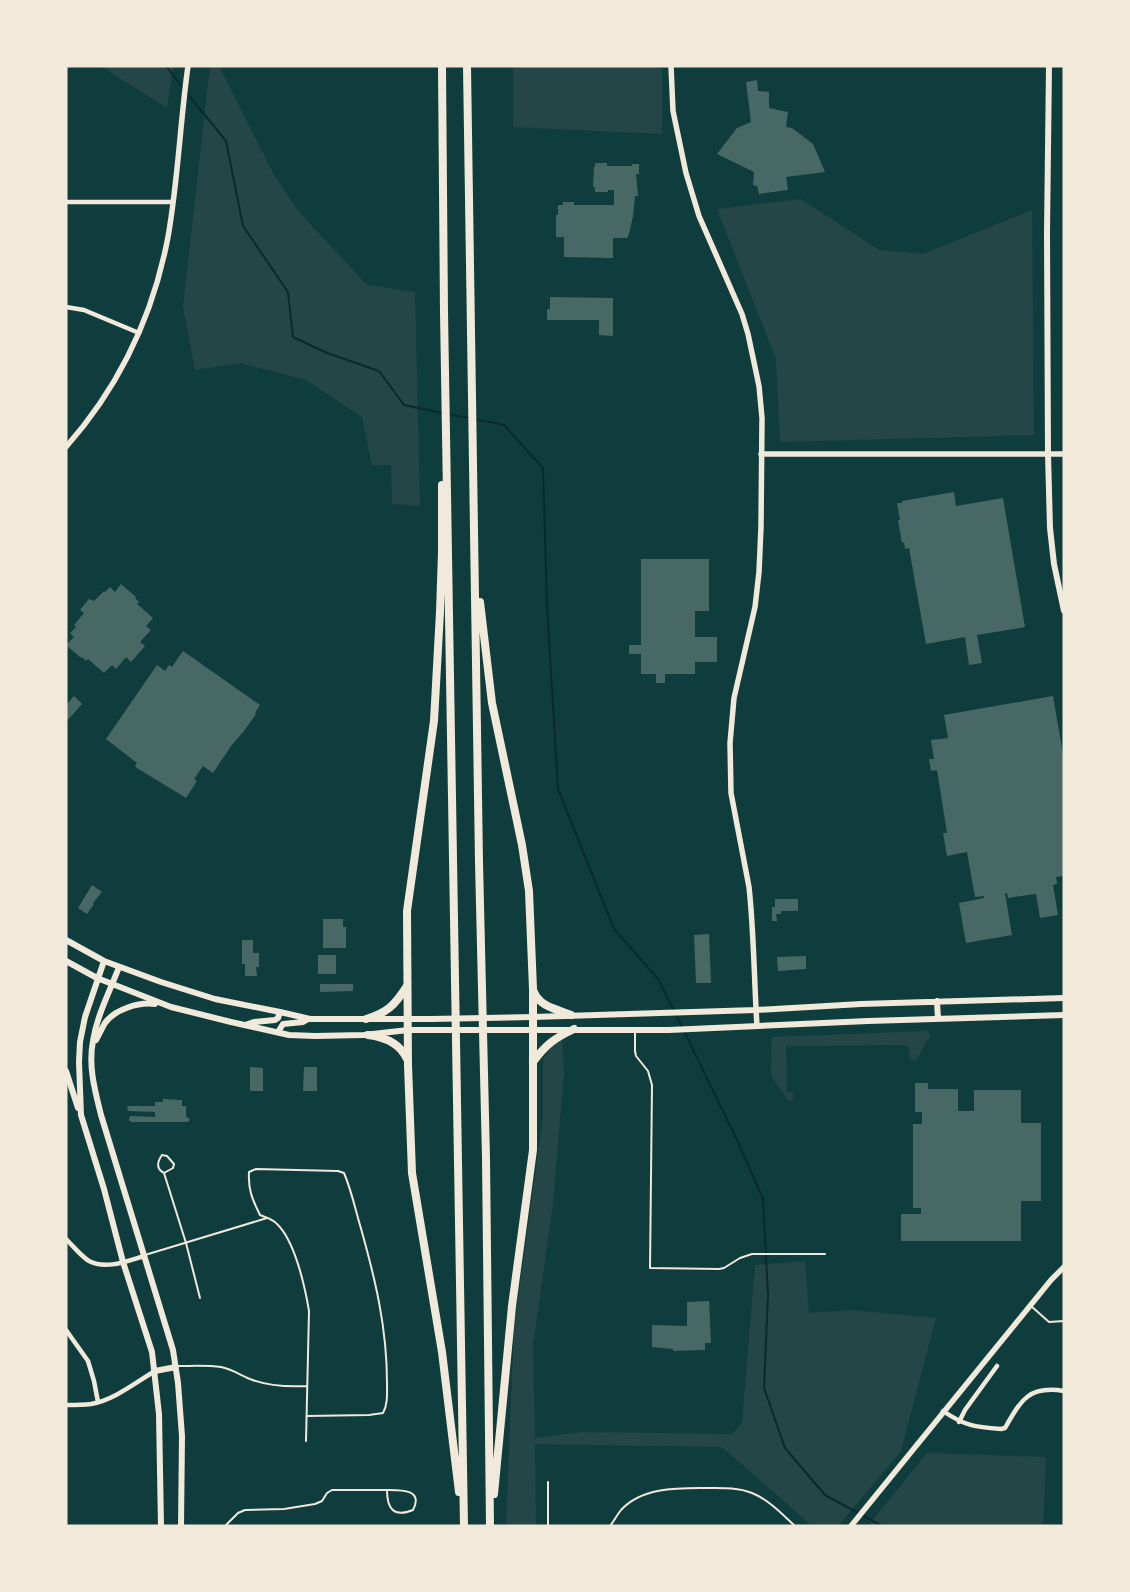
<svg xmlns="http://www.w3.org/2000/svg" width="1130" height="1592" viewBox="0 0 1130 1592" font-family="'DejaVu Sans',sans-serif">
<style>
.green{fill:#244646}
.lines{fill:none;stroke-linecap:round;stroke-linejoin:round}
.stream{stroke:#0a2a2b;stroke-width:2}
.building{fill:#486865}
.service{stroke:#f1e9da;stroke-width:2}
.minor{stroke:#f1e9da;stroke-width:4.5}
.tertiary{stroke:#f1e9da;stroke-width:5.5}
.secondary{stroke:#f1e9da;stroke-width:6}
.motorway{stroke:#f1e9da;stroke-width:8}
</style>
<rect width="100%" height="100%" fill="#0f3d3e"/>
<path class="green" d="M100,66h73l-6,42z
M210,66h9l54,107 26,39 68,73 48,7 5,214 -28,-2 -1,-39h-19l-10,-48 -56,-37 -66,-17 -45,7 -12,-63z
M513,66h149v68l-149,-7z
M801,199l78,51 44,4 109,-44 2,225 -254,7 -4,-83 -59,-150z
M928,1031l2,5 -14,24 -5,1 -2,-14 -4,-2 -119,1 1,46h6v8l-2,1 -3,-1 -15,-21 -2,-7 1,-35z
M562,1039l2,34 -11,130 -20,143 2,92 47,-6 150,2 10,-11 13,-158 50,-4 4,52 42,-3 85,8 -35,133 -63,75h-26l-90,-79 -187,-3 1,82h-30l8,-199 29,-208v-59l9,-15z
M927,1453l119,4 -3,69h-175z"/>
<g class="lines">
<path class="stream" d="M166,66l17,22
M186,92l40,49 17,85 45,66 5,45 34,16 52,18 25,34 39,8
M447,414l23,4
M474,419l30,6 39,43 4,138 11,183 56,140 44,50 16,32
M676,1015l6,12
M684,1031l53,109 26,59 5,96 -4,93 21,60 40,47 57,31"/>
</g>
<path class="building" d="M757,80l1,11 11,1v16l19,4 -2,15 6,1 21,16 12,28 -39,5 2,13 -29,4 -2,-8 -4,-1 1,-13 -37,-18 20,-26 14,-6 -5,-40z
M595,163h12v3h25v-2h7v10h-3l2,22h-3l-2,20 -4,18 -2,4h-14v20l-49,-1v-20h-8v-22h2v-10h5v-3h11v3h40v-15h-6v2h-13v-5h-2l1,-20h1z
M550,297l63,1v38l-14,-1v-15h-52v-11h3z
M954,492l2,14 47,-8 22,129 -48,8 5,28 -13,2 -4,-28 -39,7 -17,-96 -4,1 -1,-7 -2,1 -4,-23h2l-3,-17h5v-2z
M641,559h68v52h-14v26h22v25h-22v12h-30v9h-9v-9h-15v-20h-12v-9h12z
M121,584l15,13 -1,1 4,4 -2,2 16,14 -7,8 5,4 -11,12 5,4 -14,16 -5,-5 -10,12 -4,-4 -8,8 -16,-14 -2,2 -4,-4 -1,1 -15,-13 8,-8 -4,-4 6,-6 -2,-2 10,-12 -4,-3 9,-11 5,2 10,-10 1,1 5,-5 5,5z
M183,651l77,54 -5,8 1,1 -12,17 -13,15 -18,27 -10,-7 -9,13 3,2 -11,17 -49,-30 -2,-2 2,-3 -31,-24 51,-74 8,6 4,-6 3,2z
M74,696l8,8 -16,18v-17z
M1053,696l11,64v116l-8,1 1,7 -4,1 5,30 -18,3 -4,-24 -28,4 -1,-5h-2l7,42 -46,8 -7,-40 25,-5v-2l-9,1 -8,-45 -20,4 -4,-23h4l-10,-63 -6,1 -2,-12h5l-3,-19 17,-2 -4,-23z
M92,885l10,7 -9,11 1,1 -7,10 -9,-6z
M775,899h23v12h-17v3h-5l1,7h-5v-14h3z
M323,919h20v8h3v21h-23z
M709,934l2,49h-15l-2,-48z
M242,940h11v13h6v14h-3l1,9h-12v-12h-3z
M318,955h18v19h-18z
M806,956v13l-28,2 -1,-14z
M320,984h33v7l-33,1z
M250,1067l13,1v23h-13z
M304,1067h13v24h-14z
M915,1083h13v6h30v22h16v-21h47v33h20v78h-20v40h-120v-27h20v-6h-8v-84h9v-12h-7z
M163,1099l19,1v6h4v11l3,1v3l-1,1h-57l-2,-2v-2l2,-2 24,1v-5l-26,-1 -2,-2 1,-3h27v-4h8z
M709,1301l2,42h-6v7l-32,1v-2l-21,-2v-22l35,1v-24z"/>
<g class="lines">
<path class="service" d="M635,1033v18l1,5 12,15 4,14 -2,183 69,1 5,-1 16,-10 12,-4h73
M162,1155l5,1 7,8 -1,4 -9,5c-8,-4 -7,-11 -2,-18z
M164,1173l22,70 14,55
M145,1255l122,-37
M1031,1306l18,16 15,-1
M178,1366c14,0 29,-1 43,1 11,2 19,8 29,12 18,7 38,8 57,7
M306,1441l3,-130c-4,-24 -14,-70 -32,-87 -4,-5 -12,-7 -17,-9 -8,-16 -12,-26 -11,-43l7,-3 82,2 6,2c7,16 11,35 16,52 15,53 27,102 27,158 0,10 1,21 -4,30l-14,2 -62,1
M548,1482v44
M387,1490c13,0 37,-1 26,20 -20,8 -26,-2 -26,-20z
M225,1526l13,-13 7,-3 39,-1 31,-5 7,-3 5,-8 5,-3h55
M610,1526c4,-5 7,-11 11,-16 21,-23 57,-22 84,-22 16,0 32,-1 47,5 17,7 29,20 43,33"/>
<path class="minor" d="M66,202h107
M66,307l18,3 55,23
M66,1239c7,7 15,17 23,22 17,9 38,0 55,-5
M66,1330l22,31 6,20 4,21
M66,1405c8,0 17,0 25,-1 23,-4 44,-21 64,-33
M943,1411c22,15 32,16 58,18l4,-1c16,-28 24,-43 59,-37
M959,1422l6,-12 32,-44"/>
<path class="tertiary" d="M671,66l2,45 13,62 13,43 43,98 6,20 11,52 3,32 -1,109 -2,45 -4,35 -21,91 -4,45 1,50 18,94c5,46 5,92 8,139
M66,447c53,-60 87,-131 102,-210 10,-56 12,-114 20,-171
M761,454h303
M851,1526l200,-246 13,-13"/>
<path class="secondary" d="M1049,66l-2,166 1,222 2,74 4,36 10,47
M66,940l38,21 57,21 54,17 65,13 30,7h121l102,-2 223,-7 105,-6 203,-6
M66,961l31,17 74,29 60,15 58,13 26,1 49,-1 44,-5h261l199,-9 196,-6
M104,961l-19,56 -5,25 -1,20 2,53 23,74 19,73 29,90 7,62 2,112
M119,967c-9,24 -22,48 -26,74 -5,25 2,50 8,74l72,235 5,33 4,53 -1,90
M937,1001l1,18
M245,1025l9,-3 21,-2 3,-2 2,-6
M278,1032l5,-8 20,-2 5,-3
M96,1040c3,-5 6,-12 9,-17 10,-14 34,-21 50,-19
M66,1071l12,37
M155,1371l21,-4"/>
<path class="motorway" d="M442,66l2,246 20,1214
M467,66l12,796 7,296 4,368
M442,485v68l-2,59 -6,109 -27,190 1,154 4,108 30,179 17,140
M480,602l12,101 30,142 7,46 4,98v161l-21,156 -18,188
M534,992c6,15 23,17 37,23
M366,1019c21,-6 29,-14 41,-33
M368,1035c16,2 32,8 39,24
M533,1062c13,-18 22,-24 41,-33"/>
</g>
<rect width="1130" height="1592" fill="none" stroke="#f1e9da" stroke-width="135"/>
</svg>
